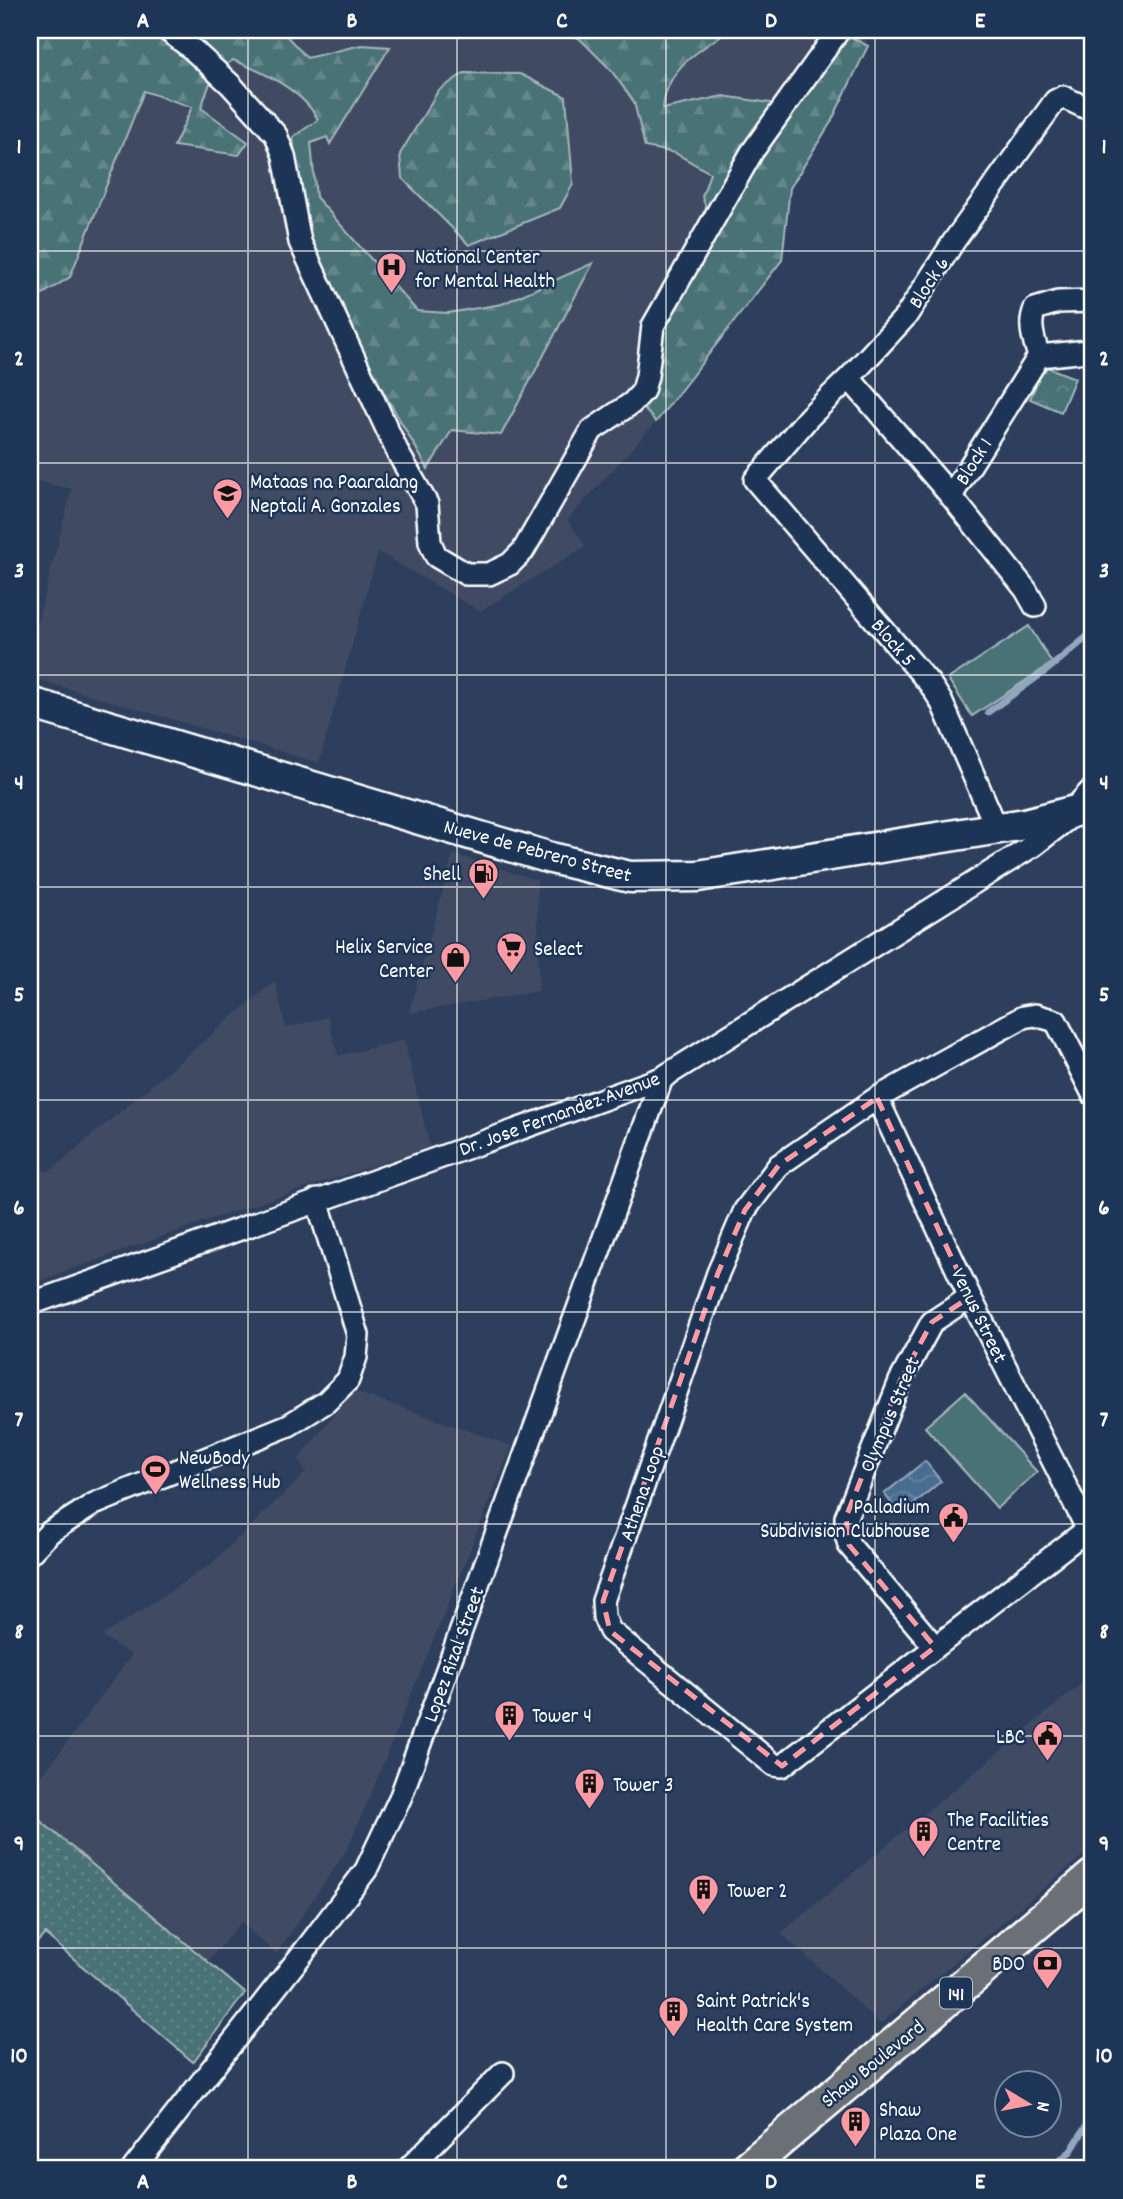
<svg xmlns="http://www.w3.org/2000/svg" width="1123" height="2199" viewBox="0 0 1123 2199" font-family="Dekko,sans-serif">
<style>
.built{fill:#404b64}
.grass{fill:url(#grass-dots);stroke:#a4b8ba;stroke-width:2}
.forest{fill:url(#forest-firs);stroke:#a4b8ba;stroke-width:2}
.park{fill:url(#park-crowns);stroke:#a4b8ba;stroke-width:2}
.pitch{fill:#4a7276;stroke:#a4b8ba;stroke-width:2}
.water{fill:url(#water-waves);stroke:#92a7bd;stroke-width:2}
.lines{fill:none;stroke-linecap:round;stroke-linejoin:round}
.stream{stroke:#92a7bd;stroke-width:7}
.minor-casing{stroke:#fff;stroke-width:26}
.secondary-casing{stroke:#fff;stroke-width:35}
.primary-casing{stroke:#fff;stroke-width:37}
.minor{stroke:#1d3557;stroke-width:21}
.secondary{stroke:#1d3557;stroke-width:30}
.primary{stroke:#6a7074;stroke-width:32}
.marked{fill:none;stroke:#ff9aa2;stroke-width:5;stroke-dasharray:14 9;stroke-linejoin:round}
.grid{fill:none;stroke:#fff;stroke-width:2;stroke-opacity:0.55}
.labels{text-anchor:middle;stroke-width:5;stroke-linejoin:round;paint-order:stroke}
.shield{fill:#1d3557;stroke:#bbc2cd;stroke-width:2}
.shield-label{font-size:19px;font-weight:bold;fill:#fff}
.poi-label{font-size:21px;fill:#fff;stroke:#1d3557;text-anchor:start}
.street-label{font-size:21px;fill:#fff;stroke:#1d3557}
.neatline{fill:none;stroke:#fff;stroke-width:2.5}
.grid-label{font-size:23px;text-anchor:middle;font-weight:bold;fill:#fff}
</style>
<defs>
<pattern id="grass-dots" width="8" height="8" patternUnits="userSpaceOnUse" patternTransform="scale(1.75)"><rect width="8" height="8" fill="#4a7276"/><path d="M2 2h.1M6 6h.1" fill="none" stroke="#65878b" stroke-width="1.8" stroke-linecap="round"/></pattern>
<pattern id="forest-firs" width="22" height="20" patternUnits="userSpaceOnUse" patternTransform="scale(1.75)"><rect width="22" height="20" fill="#4a7276"/><path d="M5 1l3.5 6h-7zM16 11l3.5 6h-7z" fill="#65878b"/></pattern>
<pattern id="park-crowns" width="20" height="18" patternUnits="userSpaceOnUse" patternTransform="scale(1.75)"><rect width="20" height="18" fill="#4a7276"/><path d="M2 6a3 3 0 1 1 6 0M12 15a3 3 0 1 1 6 0" fill="none" stroke="#65878b"/></pattern>
<pattern id="water-waves" width="16" height="10" patternUnits="userSpaceOnUse" patternTransform="scale(1.75)"><rect width="16" height="10" fill="#4a6c91"/><path d="M0 5q4-4 8 0t8 0" fill="none" stroke="#6582a2"/></pattern>
</defs>
<rect width="100%" height="100%" fill="#2d3f5d"/>
<filter id="ink" filterUnits="userSpaceOnUse"><feTurbulence type="fractalNoise" baseFrequency=".0143" numOctaves="2"/><feDisplacementMap in="SourceGraphic" scale="14" xChannelSelector="R" yChannelSelector="G"/><feConvolveMatrix kernelMatrix="1 2 1 2 8 2 1 2 1" color-interpolation-filters="sRGB"/></filter>
<g filter="url(#ink)">
<path class="built" d="M30,30h842l-38,73 -55,92 3,65 -126,162 -89,98 19,26 -106,65 -102,-59 -59,211 -289,-86v-26l42,-162 -42,-9z
M453,854l84,26 2,111 -130,22z
M275,981l11,47 42,-11 10,39 66,-16 26,107 -222,73 -178,64v-116l19,4z
M353,1391l159,55 -142,350 -23,53 -71,105 -35,-32 -33,39 -178,-149v-20l102,-137 -30,-19 108,-71 96,-92 -7,-14z
M1093,1674v173l-213,177 -99,-91z"/>
<path class="grass" d="M30,1812l215,181 -52,69 -148,-128 -15,16z"/>
<path class="forest" d="M30,30h251l26,28 54,-13 29,2 -60,97 -3,-7 -16,6 5,54 101,114 31,2 54,-9 91,-41 -92,172 -49,-5 -24,39 -61,-106 -63,-138 -11,-88 25,-17c-14,-29 -55,-48 -85,-60l-20,15 -12,33 47,34 -9,13 -65,-9 18,-39 -48,-16 -74,186 -40,25v-42l12,-8 -12,-21z
M536,30h193c-31,22 -63,37 -66,79l60,-13 54,8 61,-74 30,16 -37,76 -41,66 -8,72 -126,162 -13,-14 14,-79 51,-117 -6,-15 8,-24 -35,-20 -30,-6 -11,-45 -24,-33 -31,-31z
M464,73l56,1 46,23 7,87 -13,24 -91,37 -67,-67 -2,-24 38,-63z"/>
<path class="park" d="M1044,366l31,12 -14,34 -31,-13z"/>
<path class="pitch" d="M1029,626l23,37 -80,53 -24,-37z
M965,1392l72,80 -40,36 -72,-81z"/>
<path class="water" d="M925,1461l16,20 -40,34 -17,-21z"/>
<g class="lines">
<path class="stream" d="M988,712l59,-42 46,-38
M1050,2169l21,-18 22,-36"/>
<defs>
<path id="minor" d="M167,30l25,19 39,36 45,50 8,21 16,86 99,213 28,49 3,38 6,14 30,18h23l21,-10 13,-13 69,-121 40,-27 11,-12 4,-15 6,-50 99,-174 87,-122
M1039,356c-5,-15 -11,-32 -4,-47l23,-7 35,-1
M849,378l102,118
M1035,606l-9,-16 -75,-94 88,-140 49,-5 5,-3
M997,829l-56,-128 -11,-17 -175,-204 54,-63 40,-39 57,-62 48,-75 101,-140 8,-4 30,14
M1093,1094l-37,-73 -21,-6 -12,2 -146,81 -98,67 -34,45 -27,63 -115,328 1,16 6,14 164,134 8,1 311,-241
M877,1098l93,199 118,233
M30,1304l632,-226 372,-233 36,-28
M30,1553l20,-21 44,-28 195,-79 37,-23 22,-22 8,-23 2,-22 -41,-135
M935,1647l-86,-102 -3,-11v-17l54,-136 32,-59 38,-25
M133,2169l177,-225 56,-74 35,-74 261,-718
M408,2169l95,-96"/>
<path id="secondary" d="M30,703l521,155 79,19 68,-1 327,-52 54,-14 14,-15"/>
<path id="primary" d="M746,2169l347,-293"/>
</defs>
<use href="#minor" class="minor-casing"/>
<use href="#secondary" class="secondary-casing"/>
<use href="#primary" class="primary-casing"/>
<use href="#minor" class="minor"/>
<use href="#secondary" class="secondary"/>
<use href="#primary" class="primary"/>
</g>
</g>
<path class="marked" d="M877,1098l93,199 -38,25 -32,59 -54,136 3,28 86,102 -153,119 -172,-135 -7,-30 115,-328 27,-63 34,-45z"/>
<path class="grid" d="M248,30v2139M457,30v2139M666,30v2139M875,30v2139M30,251h1063M30,463h1063M30,675h1063M30,887h1063M30,1100h1063M30,1312h1063M30,1524h1063M30,1736h1063M30,1948h1063"/>
<defs>
<symbol id="hospital-pin" viewBox="-11 -11 22 30"><path d="M0 17L-7.5 6A9.5 9.5 0 1 1 7.5 6Z" fill="#ff9aa2" stroke="#1d3557"/><path d="M-5-5h3v3.5h4V-5h3V5h-3V1.5h-4V5h-3Z" fill="#111"/></symbol>
<symbol id="school-pin" viewBox="-11 -11 22 30"><path d="M0 17L-7.5 6A9.5 9.5 0 1 1 7.5 6Z" fill="#ff9aa2" stroke="#1d3557"/><path d="M0-5L7-2L0 1L-7-2ZM-4 1L0 2.5L4 1V4Q0 6-4 4Z" fill="#111"/></symbol>
<symbol id="fuel-pin" viewBox="-11 -11 22 30"><path d="M0 17L-7.5 6A9.5 9.5 0 1 1 7.5 6Z" fill="#ff9aa2" stroke="#1d3557"/><path d="M-5.5-6h7V0h2V4h1.3V-2.5L3-4.5l.8-.8L6-3V5H2.5V1h-1V6h-7ZM-4.2-4.7v3.2H.2V-4.7Z" fill="#111"/></symbol>
<symbol id="supermarket-pin" viewBox="-11 -11 22 30"><path d="M0 17L-7.5 6A9.5 9.5 0 1 1 7.5 6Z" fill="#ff9aa2" stroke="#1d3557"/><path d="M-6-5.5h2.5l.6 2H6L4.5 2H-2.5L-4.4-4H-6ZM-1.5 3.2a1.3 1.3 0 1 0 .1 0ZM3 3.2a1.3 1.3 0 1 0 .1 0Z" fill="#111"/></symbol>
<symbol id="shop-pin" viewBox="-11 -11 22 30"><path d="M0 17L-7.5 6A9.5 9.5 0 1 1 7.5 6Z" fill="#ff9aa2" stroke="#1d3557"/><path d="M-5-2.5h2.3a2.7 3.5 0 0 1 5.4 0H5L5.5 6h-11ZM-1.5-2.5h3a1.5 2.3 0 0 0-3 0Z" fill="#111"/></symbol>
<symbol id="stadium-pin" viewBox="-11 -11 22 30"><path d="M0 17L-7.5 6A9.5 9.5 0 1 1 7.5 6Z" fill="#ff9aa2" stroke="#1d3557"/><path d="M0-5a6.5 5 0 1 0 0 10a6.5 5 0 1 0 0-10ZM-3.5-1.8h7v3.6h-7Z" fill="#111"/></symbol>
<symbol id="civic-pin" viewBox="-11 -11 22 30"><path d="M0 17L-7.5 6A9.5 9.5 0 1 1 7.5 6Z" fill="#ff9aa2" stroke="#1d3557"/><path d="M-.6-6.5H3V-4.5H.6V-3L4-1V1h2V6H-6V1h2V-1L-.6-3ZM-1.2 2.5V6h2.4V2.5Z" fill="#111"/></symbol>
<symbol id="building-pin" viewBox="-11 -11 22 30"><path d="M0 17L-7.5 6A9.5 9.5 0 1 1 7.5 6Z" fill="#ff9aa2" stroke="#1d3557"/><path d="M-4-6H4V6H1V3H-1V6H-4ZM-2.5-4.3h1.7v1.8h-1.7ZM.8-4.3h1.7v1.8H.8ZM-2.5-1h1.7V.8h-1.7ZM.8-1h1.7V.8H.8Z" fill="#111"/></symbol>
<symbol id="bank-pin" viewBox="-11 -11 22 30"><path d="M0 17L-7.5 6A9.5 9.5 0 1 1 7.5 6Z" fill="#ff9aa2" stroke="#1d3557"/><path d="M-6-4H6V4H-6ZM0-2.3a2.3 2.3 0 1 0 0 4.6a2.3 2.3 0 1 0 0-4.6Z" fill="#111"/></symbol>
</defs>
<g fill-rule="evenodd">
<use href="#hospital-pin" x="374" y="250" width="35" height="47"/>
<use href="#school-pin" x="210" y="476" width="35" height="47"/>
<use href="#fuel-pin" x="466" y="856" width="35" height="47"/>
<use href="#supermarket-pin" x="494" y="930" width="35" height="47"/>
<use href="#shop-pin" x="438" y="940" width="35" height="47"/>
<use href="#stadium-pin" x="138" y="1452" width="35" height="47"/>
<use href="#civic-pin" x="936" y="1500" width="35" height="47"/>
<use href="#building-pin" x="492" y="1698" width="35" height="47"/>
<use href="#civic-pin" x="1030" y="1718" width="35" height="47"/>
<use href="#building-pin" x="572" y="1766" width="35" height="47"/>
<use href="#building-pin" x="906" y="1814" width="35" height="47"/>
<use href="#building-pin" x="686" y="1872" width="35" height="47"/>
<use href="#bank-pin" x="1030" y="1946" width="35" height="47"/>
<use href="#building-pin" x="656" y="1994" width="35" height="47"/>
<use href="#building-pin" x="838" y="2104" width="35" height="47"/>
</g>
<g class="labels">
<rect class="shield" x="940" y="1977.5" width="32" height="31" rx="5"/>
<g class="shield-label">
<text x="956" y="2000">141</text>
</g>
<g class="poi-label">
<text x="415" y="263">National Center<tspan x="415" dy="24">for Mental Health</tspan></text>
<text x="250" y="488">Mataas na Paaralang<tspan x="250" dy="24">Neptali A. Gonzales</tspan></text>
<text x="461" y="880" text-anchor="end">Shell</text>
<text x="433" y="953" text-anchor="end">Helix Service<tspan x="433" dy="24">Center</tspan></text>
<text x="534" y="955">Select</text>
<text x="179" y="1464">NewBody<tspan x="179" dy="24">Wellness Hub</tspan></text>
<text x="930" y="1513" text-anchor="end">Palladium<tspan x="930" dy="24">Subdivision Clubhouse</tspan></text>
<text x="532" y="1722">Tower 4</text>
<text x="1025" y="1743" text-anchor="end">LBC</text>
<text x="613" y="1791">Tower 3</text>
<text x="947" y="1826">The Facilities<tspan x="947" dy="24">Centre</tspan></text>
<text x="727" y="1897">Tower 2</text>
<text x="1025" y="1970" text-anchor="end">BDO</text>
<text x="696" y="2007">Saint Patrick's<tspan x="696" dy="24">Health Care System</tspan></text>
<text x="879" y="2116">Shaw<tspan x="879" dy="24">Plaza One</tspan></text>
</g>
<g class="street-label">
<text transform="translate(928 282) rotate(-57)" y="7">Block 6</text>
<text transform="translate(973 461) rotate(-58)" y="7">Block 1</text>
<text transform="translate(894 642) rotate(49)" y="7">Block 5</text>
<text transform="translate(538 850) rotate(15)" y="7">Nueve de Pebrero Street</text>
<text transform="translate(559 1113) rotate(-20)" y="7">Dr. Jose Fernandez Avenue</text>
<text transform="translate(980 1315) rotate(64)" y="7">Venus Street</text>
<text transform="translate(889 1414) rotate(-67)" y="7">Olympus Street</text>
<text transform="translate(641 1493) rotate(-71)" y="7">Athena Loop</text>
<text transform="translate(453 1654) rotate(-70)" y="7">Lopez Rizal Street</text>
<text transform="translate(872 2063) rotate(-39)" y="7">Shaw Boulevard</text>
</g>
</g>
<rect width="1123" height="2199" fill="none" stroke="#1d3557" stroke-width="77"/>
<g transform="translate(1028 2104) rotate(100)"><circle r="33" fill="#1d3557" stroke="#77869a" stroke-width="2"/>
<path d="M0-5L12 26L0 18L-12 26Z" fill="#ff9aa2"/>
<text y="-10" font-size="19" font-weight="bold" text-anchor="middle" fill="#ffffff">N</text>
</g>
<rect x="38" y="38" width="1046" height="2122" class="neatline"/>
<g class="grid-label">
<text x="143" y="27">A</text>
<text x="352" y="27">B</text>
<text x="562" y="27">C</text>
<text x="771" y="27">D</text>
<text x="980" y="27">E</text>
<text x="19" y="153">1</text>
<text x="1104" y="153">1</text>
<text x="19" y="365">2</text>
<text x="1104" y="365">2</text>
<text x="19" y="577">3</text>
<text x="1104" y="577">3</text>
<text x="19" y="789">4</text>
<text x="1104" y="789">4</text>
<text x="19" y="1001">5</text>
<text x="1104" y="1001">5</text>
<text x="19" y="1214">6</text>
<text x="1104" y="1214">6</text>
<text x="19" y="1426">7</text>
<text x="1104" y="1426">7</text>
<text x="19" y="1638">8</text>
<text x="1104" y="1638">8</text>
<text x="19" y="1850">9</text>
<text x="1104" y="1850">9</text>
<text x="19" y="2062">10</text>
<text x="1104" y="2062">10</text>
<text x="143" y="2188">A</text>
<text x="352" y="2188">B</text>
<text x="562" y="2188">C</text>
<text x="771" y="2188">D</text>
<text x="980" y="2188">E</text>
</g>
</svg>
